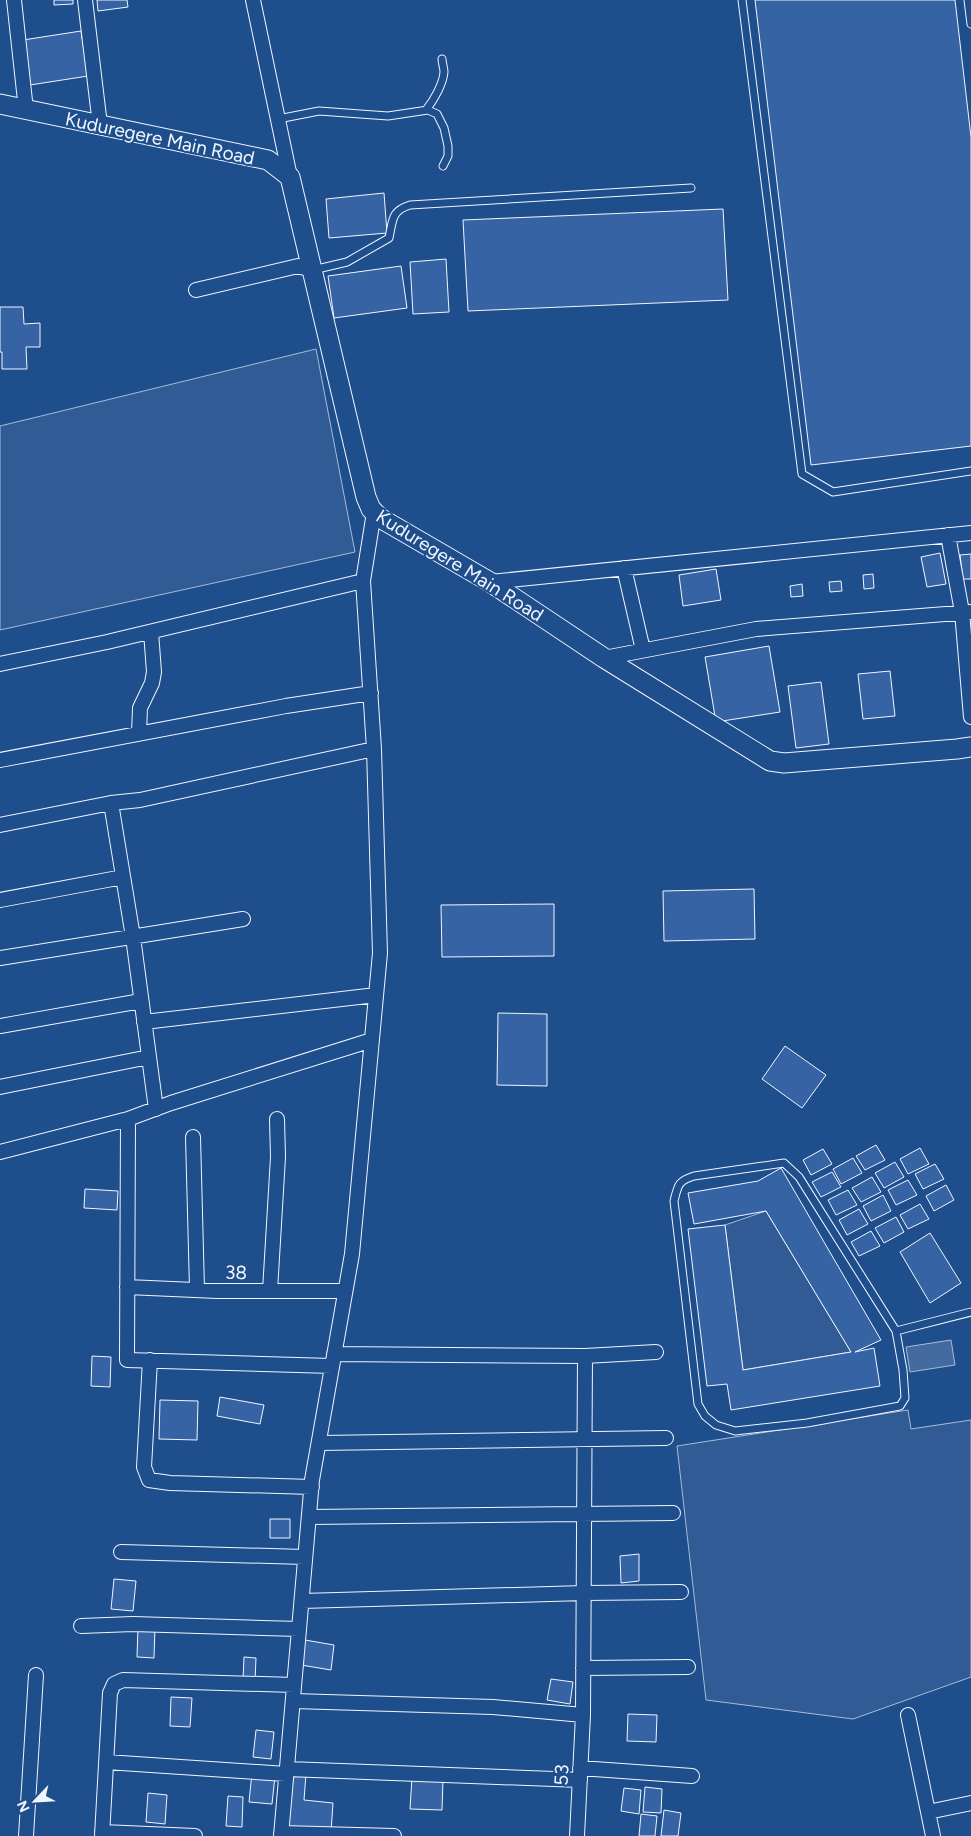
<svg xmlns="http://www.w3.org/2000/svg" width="971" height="1836" viewBox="0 0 971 1836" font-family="Figtree,sans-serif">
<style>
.built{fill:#305b95;stroke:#a8bbd7}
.water{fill:#446ba0;stroke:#a8bbd7}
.building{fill:#3563a3;stroke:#f2f6ff}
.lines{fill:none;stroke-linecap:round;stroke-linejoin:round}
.lane-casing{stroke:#f2f6ff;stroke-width:9}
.street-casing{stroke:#f2f6ff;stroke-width:16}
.secondary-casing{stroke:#f2f6ff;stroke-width:21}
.lane{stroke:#1f4e8c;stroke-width:7}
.street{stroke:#1f4e8c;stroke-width:14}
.secondary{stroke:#1f4e8c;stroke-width:19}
.labels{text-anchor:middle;stroke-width:4;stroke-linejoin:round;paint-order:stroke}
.street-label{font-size:19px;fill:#f2f6ff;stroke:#1f4e8c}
</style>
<rect width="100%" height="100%" fill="#1f4e8c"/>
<path class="built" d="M316,349l39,203 -355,78v-204z
M766,1211l85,141 -108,18 -18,-145z
M908,1410l3,19 60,-9v257l-118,42 -147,-19 -29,-254z"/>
<path class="water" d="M951,1340l4,25 -45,7 -4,-25z"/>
<path class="building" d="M54,0h19v4l-19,1z
M97,0h30l1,7 -30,4z
M755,0h200l16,137v309l-160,19z
M81,31l7,45 -58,9 -7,-45z
M384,193l3,40 -58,5 -3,-39z
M723,209l5,91 -260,11 -5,-91z
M446,259l3,53 -36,2 -3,-52z
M401,266l6,42 -73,10 -6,-42z
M0,307h23l1,17 16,-1v24h-14l1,22h-25v-17h-2z
M940,553l6,31 -19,3 -6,-30z
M971,554v25h-8l-3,-24z
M716,569l5,31 -38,6 -4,-31z
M873,574l1,14 -10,1 -1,-14z
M841,581l1,10 -12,1 -1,-10z
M802,584l1,12 -12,1 -1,-11z
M769,646l11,66 -64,10 -11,-65z
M890,671l5,45 -32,3 -5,-45z
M821,682l8,62 -33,4 -8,-62z
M754,889l1,50 -91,2 -1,-50z
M554,904v52l-112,1 -1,-52z
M498,1013l49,1v72l-50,-1z
M785,1046l41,29 -24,33 -40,-29z
M876,1145l9,15 -20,10 -9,-14z
M920,1148l9,16 -21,10 -8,-15z
M823,1149l9,15 -21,11 -8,-15z
M853,1158l9,15 -21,11 -8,-15z
M895,1162l9,15 -20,11 -9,-15z
M935,1164l9,15 -21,10 -8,-15z
M781,1168l100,172 -26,12 19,-4 6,38 -149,24 -4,-26 -20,2 -19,-157 37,-4 18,145 108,-18 -85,-141 -72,13 -6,-31 70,-12z
M832,1172l9,15 -20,10 -9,-15z
M872,1177l9,15 -20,10 -9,-14z
M908,1180l9,15 -21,10 -8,-15z
M946,1185l8,15 -20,11 -8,-15z
M85,1189l33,2 -1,19 -33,-2z
M848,1190l9,15 -21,10 -8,-15z
M883,1195l8,16 -20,10 -8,-15z
M920,1204l9,15 -21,10 -8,-14z
M859,1209l9,15 -21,11 -8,-15z
M896,1217l8,15 -20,11 -9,-15z
M871,1231l9,15 -21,10 -8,-14z
M930,1233l31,50 -31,20 -30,-51z
M92,1356l19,1 -1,30 -19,-1z
M220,1397l44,8 -4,19 -43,-8z
M160,1400l38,1 -1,39 -38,-1z
M270,1519h20v19h-20z
M639,1554v27l-18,2 -1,-27z
M114,1579l22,2 -3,30 -22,-2z
M138,1627h17l-1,31 -17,-1z
M305,1640l29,5 -3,25 -30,-5z
M244,1657l12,1 -1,23h-12z
M551,1679l22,3 -3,22 -23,-4z
M171,1697l21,1 -2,29 -20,-1z
M628,1714l29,1 -1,27 -29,-1z
M256,1730l18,2 -3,27 -18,-2z
M252,1773l23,3 -3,28 -23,-2z
M292,1774h14l-2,26 29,3 -2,29 -43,-3z
M412,1777l31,2 -1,31 -32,-1z
M645,1787l17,2 -1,24 -18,-1z
M624,1788l17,2 -2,24 -18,-3z
M148,1793l19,2 -2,29 -19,-2z
M228,1796l15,1 -1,30 -16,-1z
M664,1810l17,3 -3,23h-17z
M641,1814l16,2 -2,20h-16z"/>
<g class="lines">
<defs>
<path id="lane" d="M742,0l60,474 31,18 138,-21
M968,0l3,24
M426,110c8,-10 17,-26 18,-38 0,-4 -2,-9 -2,-13
M278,119l41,-8 69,5 40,-6 9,4 7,14 4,18v10l-5,10
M313,270l34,-8 42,-24c4,-18 2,-27 21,-33l281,-17
M784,1163l15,14 97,154 7,39 2,28 -5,8 -93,17 -72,8 -19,-6 -11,-9 -7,-12 -24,-203c4,-16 4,-20 20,-25z
M896,1331l75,-19"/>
<path id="street" d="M14,0l12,110
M85,0l15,125
M253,0l37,177
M196,290l102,-24 14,4
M948,535l14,77 9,105
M624,568l19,82
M490,582l481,-49
M604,658l152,-29 215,-17
M0,664l107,-22 256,-61
M139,733l1,-25 12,-25 2,-11 -3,-40
M0,760l286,-54 85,-13
M111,803l22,134 23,172
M0,825l111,-22 29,-3 234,-51
M0,900l123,-23
M0,958l243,-39
M144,1022l232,-27
M0,1026l141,-25
M0,1087l149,-30
M128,1119l-1,241 205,6
M193,1137l4,152
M0,1152l128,-33 43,-16 201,-63
M127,1287l90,4h128
M270,1291l8,-134 -1,-38
M334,1354l251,2 71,-4
M150,1360l-6,107 5,13 21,3 142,4
M319,1443l347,-5
M309,1517l364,-4
M121,1552l184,5
M302,1601l282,-8 97,-1
M81,1626l52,-2 166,5
M583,1668l105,-1
M293,1701l200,6 90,8
M908,1715l25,121
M106,1762l180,12
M580,1768l112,8
M287,1769l293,11
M928,1812l43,-9
M102,1832l93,4
M281,1833l113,3
M26,1836l10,-161
M102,1836l8,-143 4,-9 9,-4 171,5
M281,1836l31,-356 40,-226 28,-301 -6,-204 -11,-168 11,-69
M577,1836l6,-121 2,-359"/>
<path id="secondary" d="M0,104l268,56 22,17 76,320 5,12 9,9 110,64 114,76 166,103 14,2 173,-14 14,-2"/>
</defs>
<use href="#lane" class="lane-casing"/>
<use href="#street" class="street-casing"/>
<use href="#secondary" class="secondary-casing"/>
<use href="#lane" class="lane"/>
<use href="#street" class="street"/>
<use href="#secondary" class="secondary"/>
</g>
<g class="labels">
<g class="street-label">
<text transform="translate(160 138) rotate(12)" y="7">Kuduregere Main Road</text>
<text transform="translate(460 565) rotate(32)" y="7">Kuduregere Main Road</text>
<text transform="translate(236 1272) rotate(1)" y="7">38</text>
<text transform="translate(561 1775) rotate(-87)" y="7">53</text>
</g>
</g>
<g transform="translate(35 1801) rotate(245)" stroke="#1f4e8c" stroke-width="4" paint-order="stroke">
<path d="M0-4L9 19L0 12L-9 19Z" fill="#f2f6ff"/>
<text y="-8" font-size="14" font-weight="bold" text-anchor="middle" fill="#f2f6ff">N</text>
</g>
</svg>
